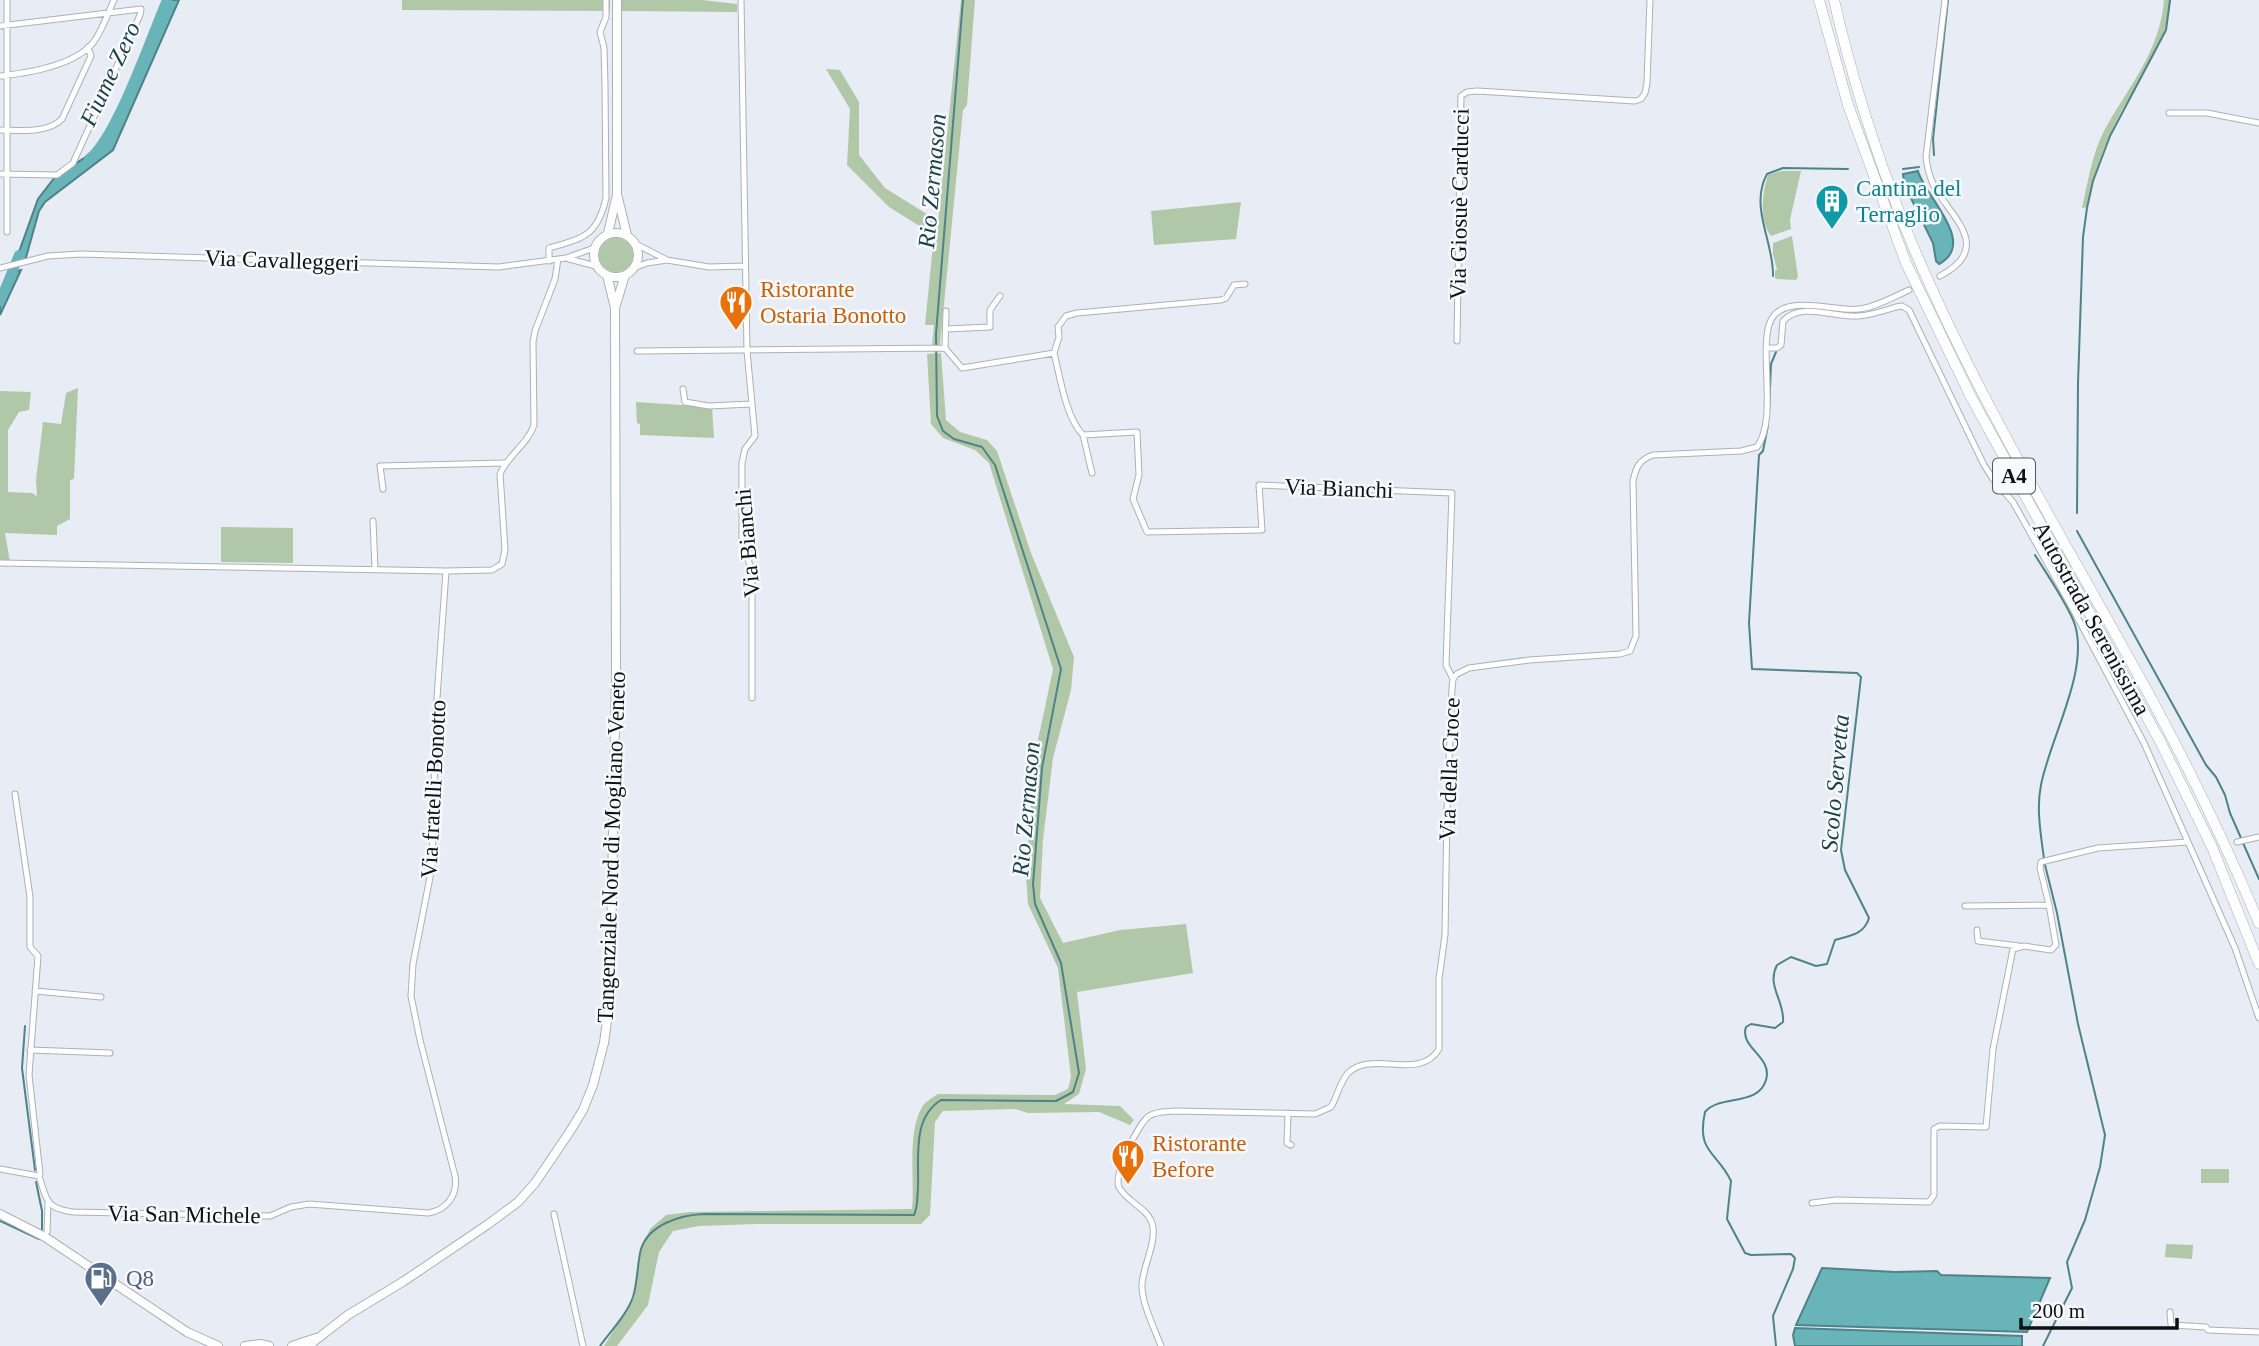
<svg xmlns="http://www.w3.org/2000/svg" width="2259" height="1346" viewBox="0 0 2259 1346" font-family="'Times New Roman',serif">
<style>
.green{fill:#b1c8a8}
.water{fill:#69b4b9;stroke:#4e8387;stroke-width:2}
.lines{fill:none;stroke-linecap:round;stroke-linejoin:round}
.stream{stroke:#4e8387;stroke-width:2}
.river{stroke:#69b4b9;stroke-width:10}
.minor-casing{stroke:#adb0b8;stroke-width:7}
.secondary-casing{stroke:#adb0b8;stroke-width:10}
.motorway-casing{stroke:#adb0b8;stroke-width:11}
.minor{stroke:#fff;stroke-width:5}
.secondary{stroke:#fff;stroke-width:8}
.motorway{stroke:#fff;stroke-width:10}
.labels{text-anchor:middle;stroke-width:5;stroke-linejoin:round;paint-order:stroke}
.shield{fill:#f7f9fe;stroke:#545659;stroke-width:2}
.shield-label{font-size:21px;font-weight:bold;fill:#0e1012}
.culture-label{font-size:23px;fill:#0d838f;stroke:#f7f9fe;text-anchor:start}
.street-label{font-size:23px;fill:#0e1012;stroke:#f7f9fe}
.food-label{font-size:23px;fill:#c56008;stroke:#f7f9fe;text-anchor:start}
.service-label{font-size:23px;fill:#4e5e75;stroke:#f7f9fe;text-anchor:start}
.water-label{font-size:24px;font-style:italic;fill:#1d4244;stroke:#f7f9fe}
</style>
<rect width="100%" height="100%" fill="#e8ecf4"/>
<path class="green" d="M402,0h208v11l-208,-1z
M621,0h81l35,4v8l-116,-1z
M961,0h14l-8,105 -4,5 -23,235 -8,1 2,-21h-9l9,-90 -45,-28 -42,-42 3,-56 -24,-40 14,1 19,32v53l26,33 53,33z
M2164,0h7c-3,42 -31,78 -51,114 -16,30 -26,60 -33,93l-5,1c6,-26 10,-54 22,-77 24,-44 56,-79 60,-131z
M1781,171h20l-11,49 1,9 -20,7c-12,-15 -9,-43 -3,-61z
M1241,202l-5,37 -82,6 -3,-34z
M1792,236l6,41 -2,3 -19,-1 -2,-1v-7l2,-1 -4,-16v-11z
M599 255a17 17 0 1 1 34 0a17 17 0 1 1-34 0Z
M941,353l5,67 14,12 27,8 10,11 34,102 43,104 -3,33 -18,68 -10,82 -3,58 23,45 57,-13 66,-6 7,49 -116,19 9,77 -7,25 -15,10 56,2 14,14 -4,5 -31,-13 -71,1 -13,-4 -72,2 -8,11 -5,93 -9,9h-165l-57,2 -26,5 -14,21 -11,53 -31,41h-13l30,-48 7,-49 9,-20 16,-14 24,-3 222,-3c3,-29 -5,-74 9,-100 3,-7 11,-11 17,-15l117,1 13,-6 3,-12 -13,-109 -30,-64 -2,-27 8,-118 19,-90 -64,-206 -14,-13 -32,-12 -12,-14 -4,-70z
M78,388l-4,91 -4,1v39l-13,7v9l-52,-2 5,29 -10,-1v-170l31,1 -2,18 -10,2 -11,18v62l24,1 5,3 -1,-16 7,-58 18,2 5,-31z
M636,402l76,5 2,31 -74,-3v-11l-3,-1z
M221,527l72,1v35l-72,-1z
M2201,1169h28v14h-28z
M2166,1244l27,1 -1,14 -27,-2z"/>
<path class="water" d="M167,0h12l-66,150 -68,52 -6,9 -14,50 -10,2 23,-64 17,-22 49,-32 44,-99z
M1918,171c7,26 60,72 21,93l-3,-3 -3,-18 -29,-59 -1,-10z
M21,270l-21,45v-18l12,-25z
M1822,1268l73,4 42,-1 4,4 109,3 -23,54 -231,-7z
M1795,1328l227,8v10h-227l-2,-11z"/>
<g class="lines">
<path class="stream" d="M1934,155l-1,-16 15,-139
M1903,169l16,-2
M1773,276c1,-34 -24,-69 -6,-102l16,-6 65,1
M1769,412l2,-48 5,-12
M1768,425l-5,26 -4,4 -10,168 3,46 105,4 4,4 -20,173 4,20 24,48c-5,17 -20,18 -34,22l-8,24 -11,2 -25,-9 -14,8c-11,21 8,36 6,57l-8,6 -24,-4 -5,3c-7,21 27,29 20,53 -8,27 -46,14 -61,32 -9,41 12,39 26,69l-4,38 18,34 6,2 40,-1 4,4 -2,11 -20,47 3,30
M2077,513l1,-130 5,-146 4,-29 6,-27 17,-45 56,-106 4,-30
M2077,531l129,234 10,12 9,18 5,18 11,25
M2035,555c11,18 34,51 40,70 14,47 -25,113 -34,160 -5,24 0,50 3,74
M2243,843l16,36
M25,1026l-3,42 13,102
M36,1182l6,29v19
M0,1221l39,18
M600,1346c11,-15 27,-32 33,-49 5,-16 4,-33 8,-48 8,-25 40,-34 63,-35l210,1c4,-8 3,-18 4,-27 1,-31 -6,-70 23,-88l115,1 17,-9 6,-19 -18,-110 -26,-59 -2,-20 9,-116 19,-99 -66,-204 -13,-18 -28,-8 -11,-8 -6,-15 -1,-82 27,-334
M2043,1346l29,-58 -5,-26 18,-42 15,-53 5,-32 -27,-111 -21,-111 -12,-48"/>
<path class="river" d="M89,159c28,-22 62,-122 78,-159
M0,301l19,-46"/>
<defs>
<path id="minor" d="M741,0l6,351 8,85 -10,13 -3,14v76l10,33v126
M0,26l141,-17 -1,6 -67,148 -16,12 -57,-1
M0,76c28,-3 78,-11 95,-36 8,-12 13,-27 19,-40
M2169,113h38l52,10
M0,130c20,0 47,4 62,-11l29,-63 -3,-9
M7,232v-232
M569,259l27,7
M667,260l42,7 36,-1
M549,261v-13c34,-10 48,-11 57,-50l-1,-113 -1,-37 -4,-16 6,-15v-17
M0,268l48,-12 33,-2 418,13 67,-9 28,-10
M634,268l13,-5 20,-3 -33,-17
M1940,276c55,-29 10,-59 -7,-92 -4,-9 -6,-17 -7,-27l19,-157
M946,329l44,-2v-17l10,-14
M1457,341l4,-245 6,-4 10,-1 158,10 6,-2 4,-6 2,-10 3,-83
M945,348l1,-37
M1768,348h9l4,-3 2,-24c19,-20 51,-3 75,-5 13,-1 26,-5 38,-9l6,-1 7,4 75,155 9,14 20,23 61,109 70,132 44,99
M637,351l308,-3 17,20 92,-15c6,24 12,65 29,82l54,-3 2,43 -6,24 14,33 115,-2 -3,-45 193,8 -6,172 7,14
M1054,353l5,-16 -1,-10 8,-11 11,-3 144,-13 5,-2 8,-13 11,-1
M683,389l2,13 24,4 42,-2
M1083,435l9,38
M383,489l-3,-23 125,-3
M373,521l2,48
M0,563l446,8
M15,794l15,103v50l8,9 -9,119 11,99 -1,2
M2237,842l22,-5
M1965,906l84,-1
M1977,930l1,11 41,5
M35,991l66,6
M30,1050l80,3
M1288,1113l-1,30 4,2
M0,1169l39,7c8,24 6,32 34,36l197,4 21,-9 18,-3 119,9c19,-3 30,-18 27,-37l-35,-136 -9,-44 2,-32 19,-97 4,-155 10,-141 46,-1 10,-6 3,-14 -5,-76c8,-19 28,-30 34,-49l-1,-83 2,-11 20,-52 3,-20
M1812,1203l24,-3 93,2 5,-7v-66l6,-3 46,1 7,-78 20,-100 11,-3 27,4 5,-5 -7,-40 -9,-37 1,-6 57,-14 90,-6 47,106 24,70
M554,1214l29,132
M47,1232l1,-29
M2170,1312l1,13 35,2 2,3 51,2
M1161,1346c-6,-16 -20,-45 -19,-61 1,-19 13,-38 11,-58 -3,-19 -26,-24 -34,-40 -6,-12 19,-63 30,-71 8,-5 17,-4 26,-5l140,3 16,-7c6,-10 9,-25 17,-34 25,-24 71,9 91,-24v-70l6,-44 2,-125 5,-122 1,-9 4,-5 12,-6 60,-8 91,-6 10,-3 6,-15 -3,-155c3,-14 6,-21 20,-26l88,-4 16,-4c20,-26 3,-92 12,-122 10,-35 67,-12 90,-16 17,-2 34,-12 50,-19"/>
<path id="secondary" d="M618,198l9,37
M594 255a22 22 0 1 1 44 0a22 22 0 1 1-44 0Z
M608,233l9,-38v-195
M615,308l10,-33
M0,1214l45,23 142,95 31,14
M245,1346l15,-2 9,2
M292,1346l24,-8
M308,1346l40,-31 56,-34 83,-56 31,-23 17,-19 34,-50 14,-23 10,-25 11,-42 6,-44 6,-328 -1,-363 -8,-33"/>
<path id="motorway" d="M1819,0l29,105 58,158 65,134 189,344 52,106 47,117
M1834,0c17,75 41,150 69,222 67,166 163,320 249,478 39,72 75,147 107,223"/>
</defs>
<use href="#minor" class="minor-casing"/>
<use href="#secondary" class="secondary-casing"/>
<use href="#motorway" class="motorway-casing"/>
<use href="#minor" class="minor"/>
<use href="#secondary" class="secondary"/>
<use href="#motorway" class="motorway"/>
</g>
<defs>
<symbol id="building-pin" viewBox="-11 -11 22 30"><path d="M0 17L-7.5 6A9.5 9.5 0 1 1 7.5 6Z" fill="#0f9aa8" stroke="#f7f9fe"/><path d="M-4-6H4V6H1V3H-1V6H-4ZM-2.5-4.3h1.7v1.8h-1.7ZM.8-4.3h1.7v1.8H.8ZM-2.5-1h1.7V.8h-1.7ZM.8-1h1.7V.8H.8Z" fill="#fff"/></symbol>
<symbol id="restaurant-pin" viewBox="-11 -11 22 30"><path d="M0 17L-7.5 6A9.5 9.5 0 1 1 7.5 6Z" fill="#e8710a" stroke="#f7f9fe"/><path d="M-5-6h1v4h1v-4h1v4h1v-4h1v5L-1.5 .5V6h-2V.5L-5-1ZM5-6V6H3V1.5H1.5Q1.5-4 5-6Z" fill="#fff"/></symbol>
<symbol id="fuel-pin" viewBox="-11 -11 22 30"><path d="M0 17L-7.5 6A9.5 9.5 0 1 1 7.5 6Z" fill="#5c6f8a" stroke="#f7f9fe"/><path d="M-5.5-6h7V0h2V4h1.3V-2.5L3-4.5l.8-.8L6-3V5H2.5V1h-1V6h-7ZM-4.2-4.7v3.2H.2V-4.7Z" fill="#fff"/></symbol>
</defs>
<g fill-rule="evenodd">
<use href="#building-pin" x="1813" y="182" width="38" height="52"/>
<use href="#restaurant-pin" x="717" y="283" width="38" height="52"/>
<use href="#restaurant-pin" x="1109" y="1137" width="38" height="52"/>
<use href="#fuel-pin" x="82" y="1259" width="38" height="52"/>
</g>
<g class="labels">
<rect class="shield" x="1993" y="458.5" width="42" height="35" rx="5"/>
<g class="shield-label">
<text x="2014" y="483">A4</text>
</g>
<g class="culture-label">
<text x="1856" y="196">Cantina del<tspan x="1856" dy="26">Terraglio</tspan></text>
</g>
<g class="street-label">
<text transform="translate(1459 204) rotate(-89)" y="8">Via Giosuè Carducci</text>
<text transform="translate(282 260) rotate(2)" y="8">Via Cavalleggeri</text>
<text transform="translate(1339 488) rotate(2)" y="8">Via Bianchi</text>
<text transform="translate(747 543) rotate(-95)" y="8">Via Bianchi</text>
<text transform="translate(2092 618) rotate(61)" y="8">Autostrada Serenissima</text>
<text transform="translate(1449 769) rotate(-88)" y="8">Via della Croce</text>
<text transform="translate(433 789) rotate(-87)" y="8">Via fratelli Bonotto</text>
<text transform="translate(611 847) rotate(-88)" y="8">Tangenziale Nord di Mogliano Veneto</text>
<text transform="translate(184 1214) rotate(1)" y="8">Via San Michele</text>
</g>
<g class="food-label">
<text x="760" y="297">Ristorante<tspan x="760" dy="26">Ostaria Bonotto</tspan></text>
<text x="1152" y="1151">Ristorante<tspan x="1152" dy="26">Before</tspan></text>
</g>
<g class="service-label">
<text x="126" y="1286">Q8</text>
</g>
<g class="water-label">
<text transform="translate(110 74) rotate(-65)" y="8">Fiume Zero</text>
<text transform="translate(932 181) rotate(-85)" y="8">Rio Zermason</text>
<text transform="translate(1835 783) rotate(-85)" y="8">Scolo Servetta</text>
<text transform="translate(1026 809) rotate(-85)" y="8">Rio Zermason</text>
</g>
</g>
<path d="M2021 1318v10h156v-10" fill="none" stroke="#0e1012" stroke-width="3.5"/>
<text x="2032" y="1318" font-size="21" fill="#0e1012" stroke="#f7f9fe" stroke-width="5" paint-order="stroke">200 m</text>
</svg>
